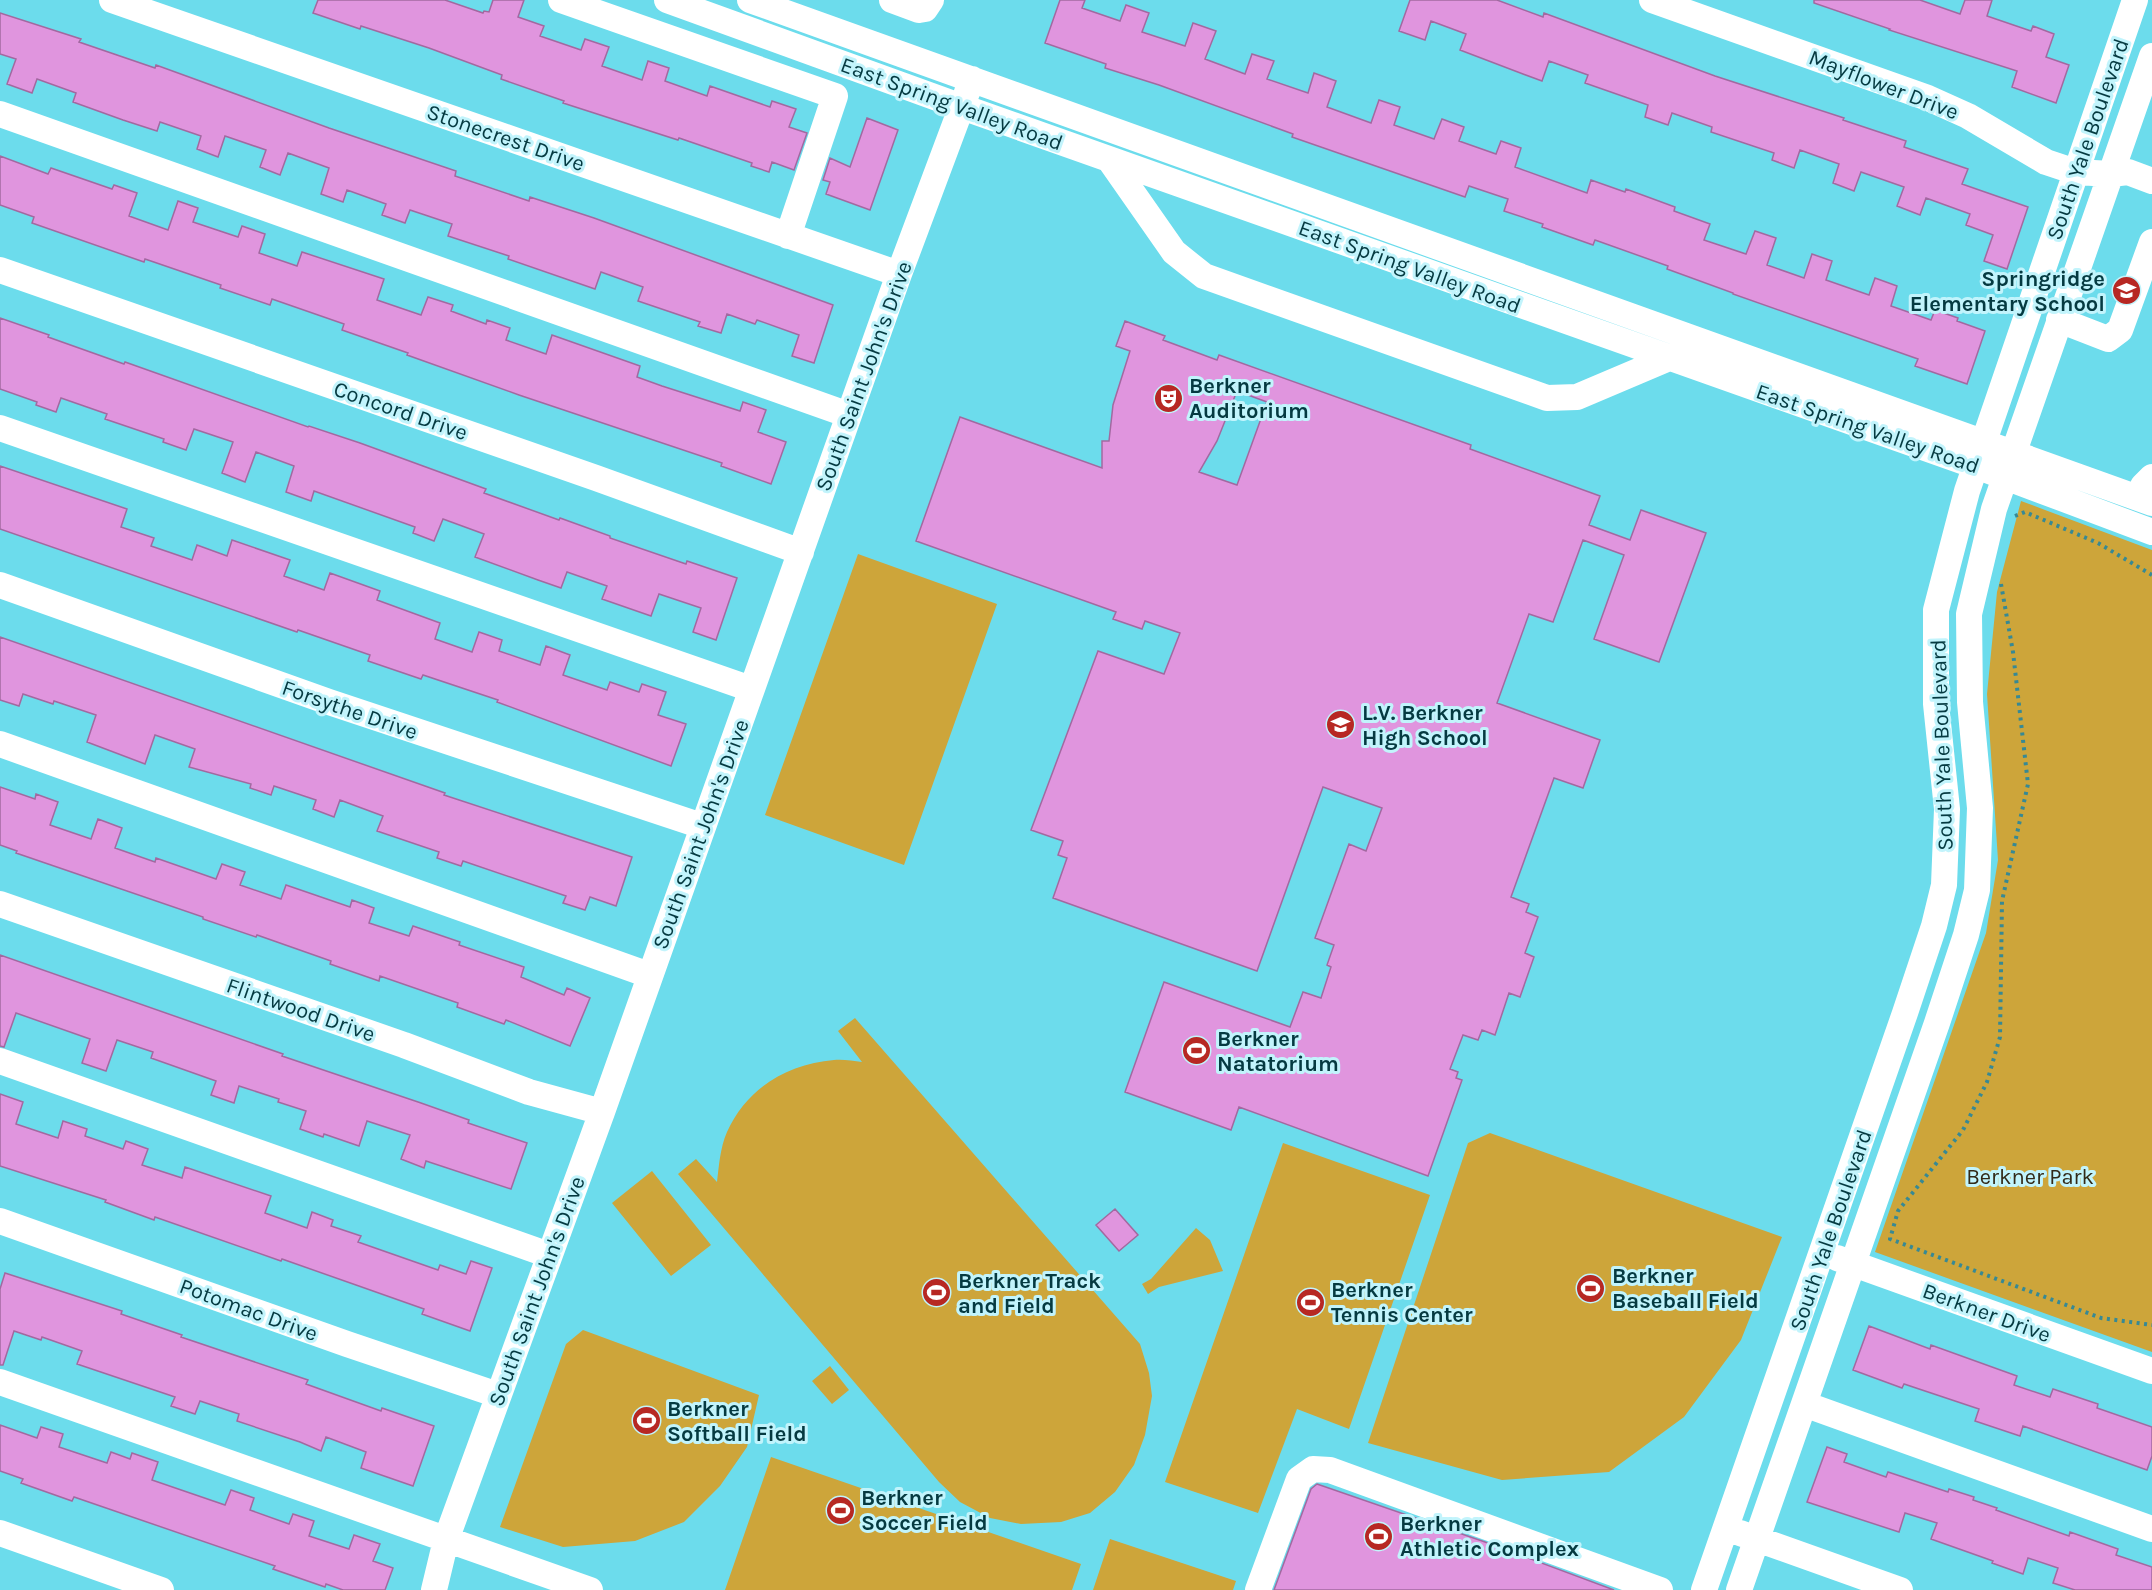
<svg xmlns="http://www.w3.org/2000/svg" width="2152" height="1590" viewBox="0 0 2152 1590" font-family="Karla,sans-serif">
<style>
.green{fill:#cda53a}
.building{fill:#e095de;stroke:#a269a0;stroke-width:1.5;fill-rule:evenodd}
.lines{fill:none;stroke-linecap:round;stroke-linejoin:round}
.path{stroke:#378994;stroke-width:4;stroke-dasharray:3 4.5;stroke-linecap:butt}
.minor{stroke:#fff;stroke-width:26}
.labels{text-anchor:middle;stroke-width:6;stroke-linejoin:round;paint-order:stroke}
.street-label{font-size:22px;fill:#053a41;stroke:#c2f4fc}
.poi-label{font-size:22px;font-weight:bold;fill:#053a41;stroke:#c2f4fc;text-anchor:start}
.park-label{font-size:22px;fill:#322a18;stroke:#c2f4fc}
</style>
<rect width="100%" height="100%" fill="#6cdcec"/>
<path class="green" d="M2021,501l131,49v802l-277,-100 111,-319 12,-73 -11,-166 10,-102z
M858,554l139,50 -93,261 -139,-50z
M855,1018l285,326 9,29 3,23 -7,39 -11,30 -19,27 -25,21 -29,9 -40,2 -31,-6 -30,-16 -21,-20 -261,-308 18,-15 21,23c2,-16 3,-34 10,-50 20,-44 60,-68 107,-72 9,-1 19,1 28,2l-24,-31z
M1490,1133l292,104 -41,103 -57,77 -75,55 -107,8 -134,-37 100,-300z
M1283,1143l147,52 -81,234 -52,-20 -39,104 -93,-31z
M652,1171l59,74 -40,31 -59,-73z
M1196,1228l14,12 13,31 -64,16 -11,7 -6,-10 9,-5z
M583,1330l176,65 -12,52 -27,39 -36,36 -49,19 -72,6 -63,-20 66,-183z
M830,1366l19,24 -17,14 -20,-23z
M771,1457l310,107 -9,26h-347z
M1110,1539l126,42 -3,9h-140z"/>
<path class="building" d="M318,0h127l38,13 1,-2 5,1 4,-12h31l-6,17 26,9 -4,10 41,14 4,-11 24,8 -7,19 40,14 6,-19 21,7 -4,13 42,15 3,-10 60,21 2,-6 24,8 -7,18 18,6 -13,37 -22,-8 -3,10 -18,-6 1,-3 -73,-25 -1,2 -115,-37 1,-2 -63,-22 1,-4 -73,-27 -68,-22 -1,3 -47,-16z
M1060,0h25l-3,8 38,13 6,-16 23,8 -7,19 43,14 8,-23 23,8 -11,28 40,15 7,-20 22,7 -7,18 41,14 6,-20 22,8 -9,26 44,16 8,-23 21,7 -6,18 40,14 8,-20 22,8 -5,14 37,13 5,-13 20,7 -6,19 72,26 4,-13 34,12 1,-3 49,18 -1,4 36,13 -6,16 42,14 9,-23 21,7 -9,27 37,13 8,-24 20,7 -6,19 43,15 6,-17 22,8 -6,20 40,14 4,-10 23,8 -1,3 28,10 -18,53 -52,-18 3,-7 -185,-65v-1l-66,-24 1,-3 -73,-26 -2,5 -51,-18 1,-3 -39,-13 4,-12 -39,-13 -4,11 -173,-60 1,-3 -134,-49 -54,-17 1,-4 -61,-21z
M1410,0h87l46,17 1,-4 171,63 129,42 -1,2 63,21 -2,6 64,22 -6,15 66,23 -21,62 -23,-8 9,-26 -27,-10 4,-11 -44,-16 -6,17 -23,-9 7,-19 -43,-15 -7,19 -21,-8 6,-19 -39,-14 -6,18 -22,-8 2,-7 -63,-21 1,-5 -40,-14 -4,12 -23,-8 3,-12 -63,-22 3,-8 -39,-14 -7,20 -19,-7 -63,-24 6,-16 -35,-13 -6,19 -26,-9z
M1814,0h106l40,14 5,-14h27l-5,16 44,15 2,-5 21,8 -8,23 23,8 -13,38 -44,-16 5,-16 -128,-41 1,-1 -76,-26z
M0,13l81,26 -2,3 76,26 1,-3 173,63 127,43 -1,5 74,25 1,-4 64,21 239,87 -19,58 -22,-7 7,-21 -42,-15 -2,4 -28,-10 -6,19 -23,-7 2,-4 -62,-21 5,-14 -42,-15 -6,17 -87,-30 1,-3 -61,-20 4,-12 -42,-14 -5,13 -23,-8 4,-11 -39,-14 -4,12 -22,-8 8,-26 -41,-15 -8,22 -20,-8 6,-17 -41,-14 -7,21 -21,-8 4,-13 -41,-14 -3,9 -34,-11 -50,-18 3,-9 -39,-14 -5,14 -25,-9 9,-25 -16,-5z
M867,118l31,12 -28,80 -44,-16 4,-12 -7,-2 7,-22 20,9z
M0,156l48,18 3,-6 61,21 2,-4 23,8 -8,23 39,14 10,-29 20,7 -5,14 45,15 4,-11 23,8 -6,19 38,13 5,-14 82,27 -7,21 44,15 7,-18 25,8 -2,6 35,13 1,-4 23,8 -4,12 40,14 6,-19 88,31 -3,11 25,9 78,25 3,-9 23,8 -8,22 28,10 -15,42 -50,-18 1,-3 -203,-68 -112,-40 1,-2 -66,-23 2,-6 -72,-25 -2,6 -50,-17 1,-3 -76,-26 -1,3 -112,-39 2,-6 -34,-12z
M0,318l49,17 -1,2 76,27 1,-2 183,65 1,-1 51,17 126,46 -2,4 75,27 1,-2 50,18v2l76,26 1,-3 50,17 -21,62 -23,-8 8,-24 -42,-14 -8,22 -49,-17 5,-13 -40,-14 -6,16 -23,-8 -63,-23 9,-23 -41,-15 -9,22 -21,-8 2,-6 -101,-36 -3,10 -25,-9 8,-26 -38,-14 -11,30 -23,-9 11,-31 -39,-13 -8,21 -23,-8 1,-3 -59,-20 2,-5 -46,-16 -5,14 -20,-7 1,-3 -37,-13z
M1125,321l40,15 -2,4 54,20 2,-5 252,90 -1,4 130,47 -11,29 41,15 11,-30 65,23 -47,129 -65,-23 30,-84 -41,-15 -30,82 -24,-8 -32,89 103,37 -17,48 -29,-10 -43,119 18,7 -3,8 12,5 -13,36 9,4 -14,40 -11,-4 -14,42 -13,-5 -4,10 -15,-5 -13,34 8,3 -2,6 6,2 -34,96 -189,-69 -8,23 -106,-38 39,-110 126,45 13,-35 18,6 10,-31 -4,-2 7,-20 -19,-7 34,-94 17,7 16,-43 -59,-21 -66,184 -204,-73 14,-40 -9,-3 5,-14 -32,-11 67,-179 66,23 16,-41 -35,-12 -3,8 -29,-10 3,-7 -200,-71 44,-124 142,51v-27h7l4,-36 17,-54 -14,-5zM1237,391l30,11 -30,83 -38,-13 18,-31z
M0,466l127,43 -6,18 33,11 -3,8 41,14 5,-15 30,11 5,-16 58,20 -6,16 40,14 6,-17 50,18 -3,9 63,23 -5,16 37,13 7,-20 23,8 -3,11 41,14 6,-19 24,9 -7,20 44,15 3,-8 29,10 3,-8 24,8 -8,23 28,9 -15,42 -174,-64 1,-2 -75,-25 -2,4 -53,-18 2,-6 -72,-25 -1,2 -297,-103z
M0,637l445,156 -1,2 188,62 -16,49 -26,-9 -5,13 -22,-7 3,-7 -103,-35 -2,5 -24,-8 2,-6 -62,-21 6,-15 -43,-16 -6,17 -21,-8 3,-9 -42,-14 -3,9 -21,-7 1,-4 -62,-17 6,-18 -40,-14 -10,29 -58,-22 9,-27 -42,-14 -1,3 -30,-10 -4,12 -19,-6z
M0,787l35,12 1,-5 22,8 -8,23 41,14 7,-20 24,9 -7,20 40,14 1,-4 60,21 6,-15 23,8 -5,13 41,14 5,-14 64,22 2,-7 22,8 -5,15 40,13 4,-10 47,16 -1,3 65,22 -3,10 43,18 3,-7 23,10 -20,48 -64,-26 -2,4 -47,-17 1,-4 -78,-27 -1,5 -49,-17 1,-3 -74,-26 -1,2 -53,-18v-2l-187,-64 1,-2 -17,-6z
M0,955l283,99 -1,2 139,47 48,17 -1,3 59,20 -16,46 -85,-28 -2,7 -23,-9 9,-24 -43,-14 -8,25 -35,-12 -1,3 -23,-8 6,-18 -28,-9 1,-3 -40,-13 -5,17 -23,-8 5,-14 -65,-23 2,-6 -36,-12 -11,31 -24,-8 8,-24 -74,-26 -12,34 -4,-1z
M0,1094l23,8 -7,22 42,14 5,-17 24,8 -2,7 38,13 3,-8 22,8 -6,16 40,13 3,-11 86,29 -6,17 42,15 5,-16 21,8 -2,6 30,10 -3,6 80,28 2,-5 26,9 5,-13 21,7 -22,63 -48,-17 2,-5 -68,-24 -74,-26 -1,2 -126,-44 -1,3 -49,-18 1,-2 -106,-34z
M1115,1209l23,26 -19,16 -23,-26z
M5,1273l117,38 -1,3 61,21 -1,2 127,43 -2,4 75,27 1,-3 52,18 -21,60 -52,-18 5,-16 -40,-15 -5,14 -21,-9 -63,-21 2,-7 -39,-13 -5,13 -24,-8 4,-9 -98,-33 5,-13 -40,-14 -1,3 -27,-9 -11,34h-3v-76z
M1869,1326l61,23 1,-4 86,31 -3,9 36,12 3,-8 45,15 -1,4 55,19v29l-5,14 -124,-44 -3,10 -45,-15 4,-12 -75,-25 -2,4 -49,-18z
M0,1425l37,13 4,-11 22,7 -4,13 48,16 4,-11 19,7 2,-6 26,9 -6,18 73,25 6,-15 23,8 -4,12 39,14 4,-10 21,7 -5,15 40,13 5,-14 26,9 -7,17 20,7 -8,22h-42l-17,-6 -1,3 -52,-18 2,-3 -201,-69 -2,4 -51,-18 2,-4 -23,-8z
M1827,1447l20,7 -3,8 42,15 2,-5 60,20 1,-3 25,8 -1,3 24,8 -1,2 73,26 1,-4 48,17 -2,6 36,12v23h-77l-22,-7 5,-15 -30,-10 -5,16 -31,-11 1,-2 -62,-22 6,-16 -32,-10 -6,19 -92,-30z
M1317,1484l168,58 129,48h-340l37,-101z"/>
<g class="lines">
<path class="path" d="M2015,516l10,-4 73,31 54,32
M2001,584l12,68 15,132 -26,117 -2,136 -13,45 -24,48 -65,81 -8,28 211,79 51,7"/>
<path class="minor" d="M112,0l787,274
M561,0l274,96 -47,140
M667,0l295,107 1014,359 176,66
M750,0l1402,503
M892,0l27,10 6,-1 6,-9
M1652,0l276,98 40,18 78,46 30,10 35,2 17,-2 24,9
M0,114l849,301
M1109,159l65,93 30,24 343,122 30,-1 92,-39
M0,270l596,208 205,74
M2059,320l49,19 12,-9 32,-88
M0,428l751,261
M2138,498l5,-12 9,-9
M0,585l329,117 373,124
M0,744l649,231
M0,904l404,141 125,47 73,20
M0,1061l549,194
M0,1221l347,123 151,51
M1837,1258l315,113
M0,1382l590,208
M1804,1404l348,125
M0,1533l161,57
M1740,1533l160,57
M434,1590l12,-50 156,-428 297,-838 73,-195
M1258,1590l41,-111 14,-10 17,1 330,120
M1704,1590l201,-577 29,-87 10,-41 3,-76 -11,-105v-94l31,-119 168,-491
M1739,1590l198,-567 29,-88 11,-45 3,-82 -10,-106 -1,-88 25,-105 158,-453"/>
</g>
<defs>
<symbol id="school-disc" viewBox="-11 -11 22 22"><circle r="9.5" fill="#b72823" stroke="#c2f4fc"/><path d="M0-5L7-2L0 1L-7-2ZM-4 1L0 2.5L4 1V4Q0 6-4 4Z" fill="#fff"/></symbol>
<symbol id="theatre-disc" viewBox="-11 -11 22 22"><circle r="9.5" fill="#b72823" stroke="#c2f4fc"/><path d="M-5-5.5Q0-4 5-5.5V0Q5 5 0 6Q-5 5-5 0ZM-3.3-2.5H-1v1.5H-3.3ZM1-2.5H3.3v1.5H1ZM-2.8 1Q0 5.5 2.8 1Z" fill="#fff"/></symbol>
<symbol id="stadium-disc" viewBox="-11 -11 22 22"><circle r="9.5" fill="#b72823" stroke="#c2f4fc"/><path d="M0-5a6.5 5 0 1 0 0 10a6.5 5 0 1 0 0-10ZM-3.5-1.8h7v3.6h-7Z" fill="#fff"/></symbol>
</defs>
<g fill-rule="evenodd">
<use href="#school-disc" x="2110" y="274" width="33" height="33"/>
<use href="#theatre-disc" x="1152" y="382" width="33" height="33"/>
<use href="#school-disc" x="1324" y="708" width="33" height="33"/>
<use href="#stadium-disc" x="1180" y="1034" width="33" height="33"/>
<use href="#stadium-disc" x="1574" y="1272" width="33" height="33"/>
<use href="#stadium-disc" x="920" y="1276" width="33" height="33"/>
<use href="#stadium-disc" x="1294" y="1286" width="33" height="33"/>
<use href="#stadium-disc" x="630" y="1404" width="33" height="33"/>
<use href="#stadium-disc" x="824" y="1494" width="33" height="33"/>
<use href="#stadium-disc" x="1362" y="1520" width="33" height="33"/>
</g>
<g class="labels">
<g class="street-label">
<text transform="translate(1884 84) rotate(21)" y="8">Mayflower Drive</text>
<text transform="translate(952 103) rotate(20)" y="8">East Spring Valley Road</text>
<text transform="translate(506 137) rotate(19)" y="8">Stonecrest Drive</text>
<text transform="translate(2087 139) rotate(-71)" y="8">South Yale Boulevard</text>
<text transform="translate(1410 266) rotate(20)" y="8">East Spring Valley Road</text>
<text transform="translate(863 376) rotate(-70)" y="8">South Saint John's Drive</text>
<text transform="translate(401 410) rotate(19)" y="8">Concord Drive</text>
<text transform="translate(1868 428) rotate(19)" y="8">East Spring Valley Road</text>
<text transform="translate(350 709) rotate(19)" y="8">Forsythe Drive</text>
<text transform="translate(1941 745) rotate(-92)" y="8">South Yale Boulevard</text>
<text transform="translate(700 834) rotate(-70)" y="8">South Saint John's Drive</text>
<text transform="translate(301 1009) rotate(19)" y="8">Flintwood Drive</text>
<text transform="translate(1830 1230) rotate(-71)" y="8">South Yale Boulevard</text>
<text transform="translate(536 1291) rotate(-70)" y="8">South Saint John's Drive</text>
<text transform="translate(249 1309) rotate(20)" y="8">Potomac Drive</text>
<text transform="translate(1987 1312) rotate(20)" y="8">Berkner Drive</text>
</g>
<g class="poi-label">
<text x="2105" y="286" text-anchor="end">Springridge<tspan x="2105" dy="25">Elementary School</tspan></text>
<text x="1189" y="393">Berkner<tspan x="1189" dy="25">Auditorium</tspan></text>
<text x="1362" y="720">L.V. Berkner<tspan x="1362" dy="25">High School</tspan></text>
<text x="1217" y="1046">Berkner<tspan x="1217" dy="25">Natatorium</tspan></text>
<text x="1612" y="1283">Berkner<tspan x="1612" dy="25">Baseball Field</tspan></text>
<text x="958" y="1288">Berkner Track<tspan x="958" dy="25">and Field</tspan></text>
<text x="1331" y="1297">Berkner<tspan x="1331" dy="25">Tennis Center</tspan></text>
<text x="667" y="1416">Berkner<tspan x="667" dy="25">Softball Field</tspan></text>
<text x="861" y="1505">Berkner<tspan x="861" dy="25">Soccer Field</tspan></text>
<text x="1400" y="1531">Berkner<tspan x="1400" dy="25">Athletic Complex</tspan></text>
</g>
<g class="park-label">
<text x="2030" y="1184">Berkner Park</text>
</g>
</g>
</svg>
